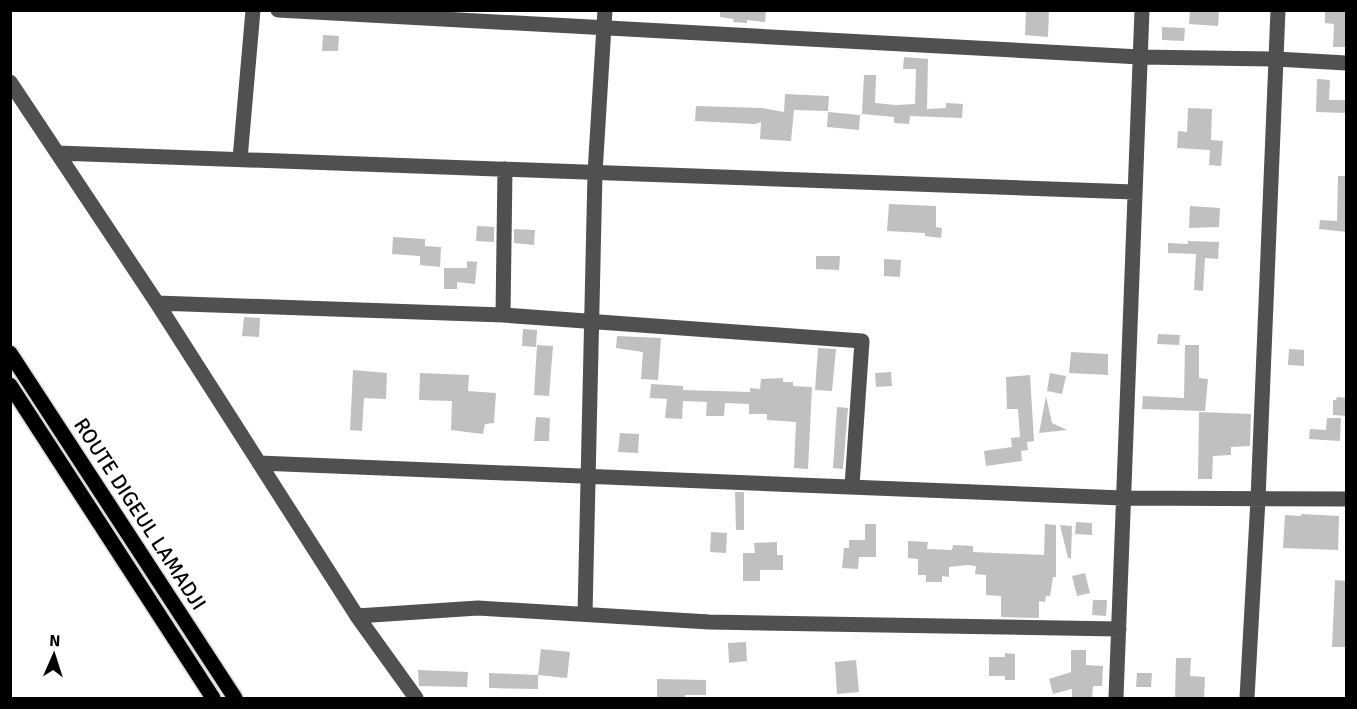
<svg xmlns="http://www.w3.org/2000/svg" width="1357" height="709" viewBox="0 0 1357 709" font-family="Signika,sans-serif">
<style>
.building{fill:#c0c0c0}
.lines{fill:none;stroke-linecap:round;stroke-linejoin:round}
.major-casing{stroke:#dbdbdb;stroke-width:18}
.minor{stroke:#505050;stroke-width:15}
.major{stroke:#000;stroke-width:15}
.labels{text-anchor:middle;stroke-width:4.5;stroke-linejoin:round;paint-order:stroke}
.street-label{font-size:21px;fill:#000;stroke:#fff}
</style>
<rect width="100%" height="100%" fill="#fff"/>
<path class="building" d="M720,10h46l-1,12 -18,-2v3l-14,-1 1,-3 -14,-2z
M1026,10h23l-1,27 -23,-2z
M1190,10l29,2 -1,14 -29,-2z
M1325,10h22v37h-14l1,-23 -9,-1z
M1162,27l23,1 -1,13 -22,-1z
M323,35l16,1 -1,15h-16z
M904,57l24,2 -1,50 19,-1v-5l17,1 -1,14 -52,-2 -1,8 -15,-1v-6l-32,-3 2,-39h12l-1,28 21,2 19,-1 1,-35h-13z
M1317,79l13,1 -1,20h18v13l-31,-1z
M785,94l44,2 -1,15 -34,-1 -3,31 -31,-2 1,-17 -6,2 -60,-3 1,-15 66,2 22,4z
M1188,108l24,1 -1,31 12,1 -2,25 -12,-1 1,-15 -33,-2 1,-17 9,1z
M828,112l32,3 -1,15 -32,-3z
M1338,176h9v56l-28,-3 1,-9 17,1z
M889,204l47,2v21l6,1 -1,10 -16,-2v-3l-38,-2z
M1190,206l30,2 -1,19 -30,1z
M477,226l17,1v15l-18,-1z
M514,229l21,1 -1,15 -20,-2z
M393,237l32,2v7l16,1 -1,20 -20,-2v-9l-28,-2z
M1188,241l31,1 -1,17 -13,-1 -2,33 -9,-1 2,-36 -28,-1v-10l20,1z
M816,256h24l-1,14 -23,-1z
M884,259l17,1 -1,17 -16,-1z
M467,261l10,1 -2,22 -18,-2v7h-13v-21h23z
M244,317l16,1 -1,19 -17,-1z
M523,329l14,1 -1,17 -14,-1z
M1158,334l22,1 -1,10 -22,-1z
M617,336l44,2 -3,42 -17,-1 2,-27 -27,-4z
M537,345l16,1 -4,50 -15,-1z
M1185,345h14v33l9,1 -3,32 -63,-2 1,-13 41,2z
M818,348l18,1 -4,42 -17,-1z
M1289,349l15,1v16l-16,-1z
M1071,352l37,2v21l-39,-2z
M353,370l34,3 -1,26 -22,-1 -2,33 -12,-1z
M891,372l1,14 -16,1 -1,-14z
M420,373l49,2 -1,16 28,2 -2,30 -9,1 -2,10 -32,-4 1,-29 -33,-1z
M1050,373l16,3 -4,18 -15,-3z
M1030,375l4,66 -7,1 1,8 -7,1 1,10 -36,5 -2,-15 28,-4 -1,-9 9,-1 -2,-28h-11l-1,-32z
M783,378v4h10v4l19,1 -4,82 -14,-1 2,-46 -29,-2v-6h-18v-10l-24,-1 -1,13h-18l1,-14 -24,-1 -1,18 -17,-1 2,-19 -17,-1 1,-14 32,2v4l67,2v-4l10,1 1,-10z
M1046,396l6,27 15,7 -28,3z
M1337,397l10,1v18l-14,-1v-15h3z
M837,407l11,1 -5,61 -10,-1z
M1199,412l52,2 -1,32 -19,1v8l-18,1 -1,23h-14z
M536,417l14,1 -1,23h-15z
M1327,418h14l-1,23 -31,-2 1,-10 16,1z
M620,433l19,1 -1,19 -20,-1z
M735,492h9v38h-8z
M1301,514l38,2 -1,34 -55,-2 2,-33 16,1z
M1076,522l16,1v12l-17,-1z
M865,524h11v33h-17l-1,12 -16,-1 2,-20h5v-8h16z
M1045,524l11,1v52h-3l-3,19h-4l-1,6 -6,-1v17l-38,-1v-21l-15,-1v-20l-11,-1 1,-8 -8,-1 -19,2v10l-7,-1v6h-16v-7h-8v-16l-10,-1v-17l20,1 -1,7 25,1 1,-5 20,1v6l71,3z
M1060,525l12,1 -1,32h-3z
M711,532l16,1 -1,20 -16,-1z
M777,542v13h6v15h-23v11h-17v-28h12l-1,-10z
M1085,573l5,20 -13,3 -5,-20z
M1335,580l12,1v66h-15z
M1093,600h14l-1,16 -14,-1z
M746,642l1,19 -18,2 -1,-20z
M541,649l29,3 -3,26 -29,-3z
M1071,650h15v15l17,1 -1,20h-9l-1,13h-20v-10l-19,5 -4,-15 22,-7z
M1005,653l10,1v26h-10v-4h-16v-19h16z
M1176,658h15l-1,18 15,1 -1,22h-29z
M856,660l3,32 -22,2 -2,-32z
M418,670l50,2 -1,15 -48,-1z
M489,673l49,2v14l-49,-1z
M1137,673h15l-1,14h-15z
M657,679l49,1v15h-21v4h-28z"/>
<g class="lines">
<defs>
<path id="major" d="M10,353l225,345
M10,385l203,313"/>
</defs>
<use href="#major" class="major-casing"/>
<path class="minor" d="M278,10l862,47 136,2 70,4
M10,82l147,221 200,313 59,82
M58,153l1076,39
M240,159l13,-149
M157,303l346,12 359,26 -10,145
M503,315l2,-146
M259,463l863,35 224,1
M585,614l10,-441 10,-163
M357,616l121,-8 231,14 410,7
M1116,698l26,-688
M1247,698l11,-199 20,-489"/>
<use href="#major" class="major"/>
</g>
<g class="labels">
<g class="street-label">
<text transform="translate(140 514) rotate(57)" y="7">ROUTE DIGEUL LAMADJI</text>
</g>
</g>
<rect width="1357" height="709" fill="none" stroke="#000000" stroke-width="24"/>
<g transform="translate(54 655) rotate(3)" stroke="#ffffff" stroke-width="4.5" paint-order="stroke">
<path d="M0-4.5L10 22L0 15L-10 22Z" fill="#000000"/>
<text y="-9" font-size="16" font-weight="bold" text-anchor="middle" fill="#000000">N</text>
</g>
</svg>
